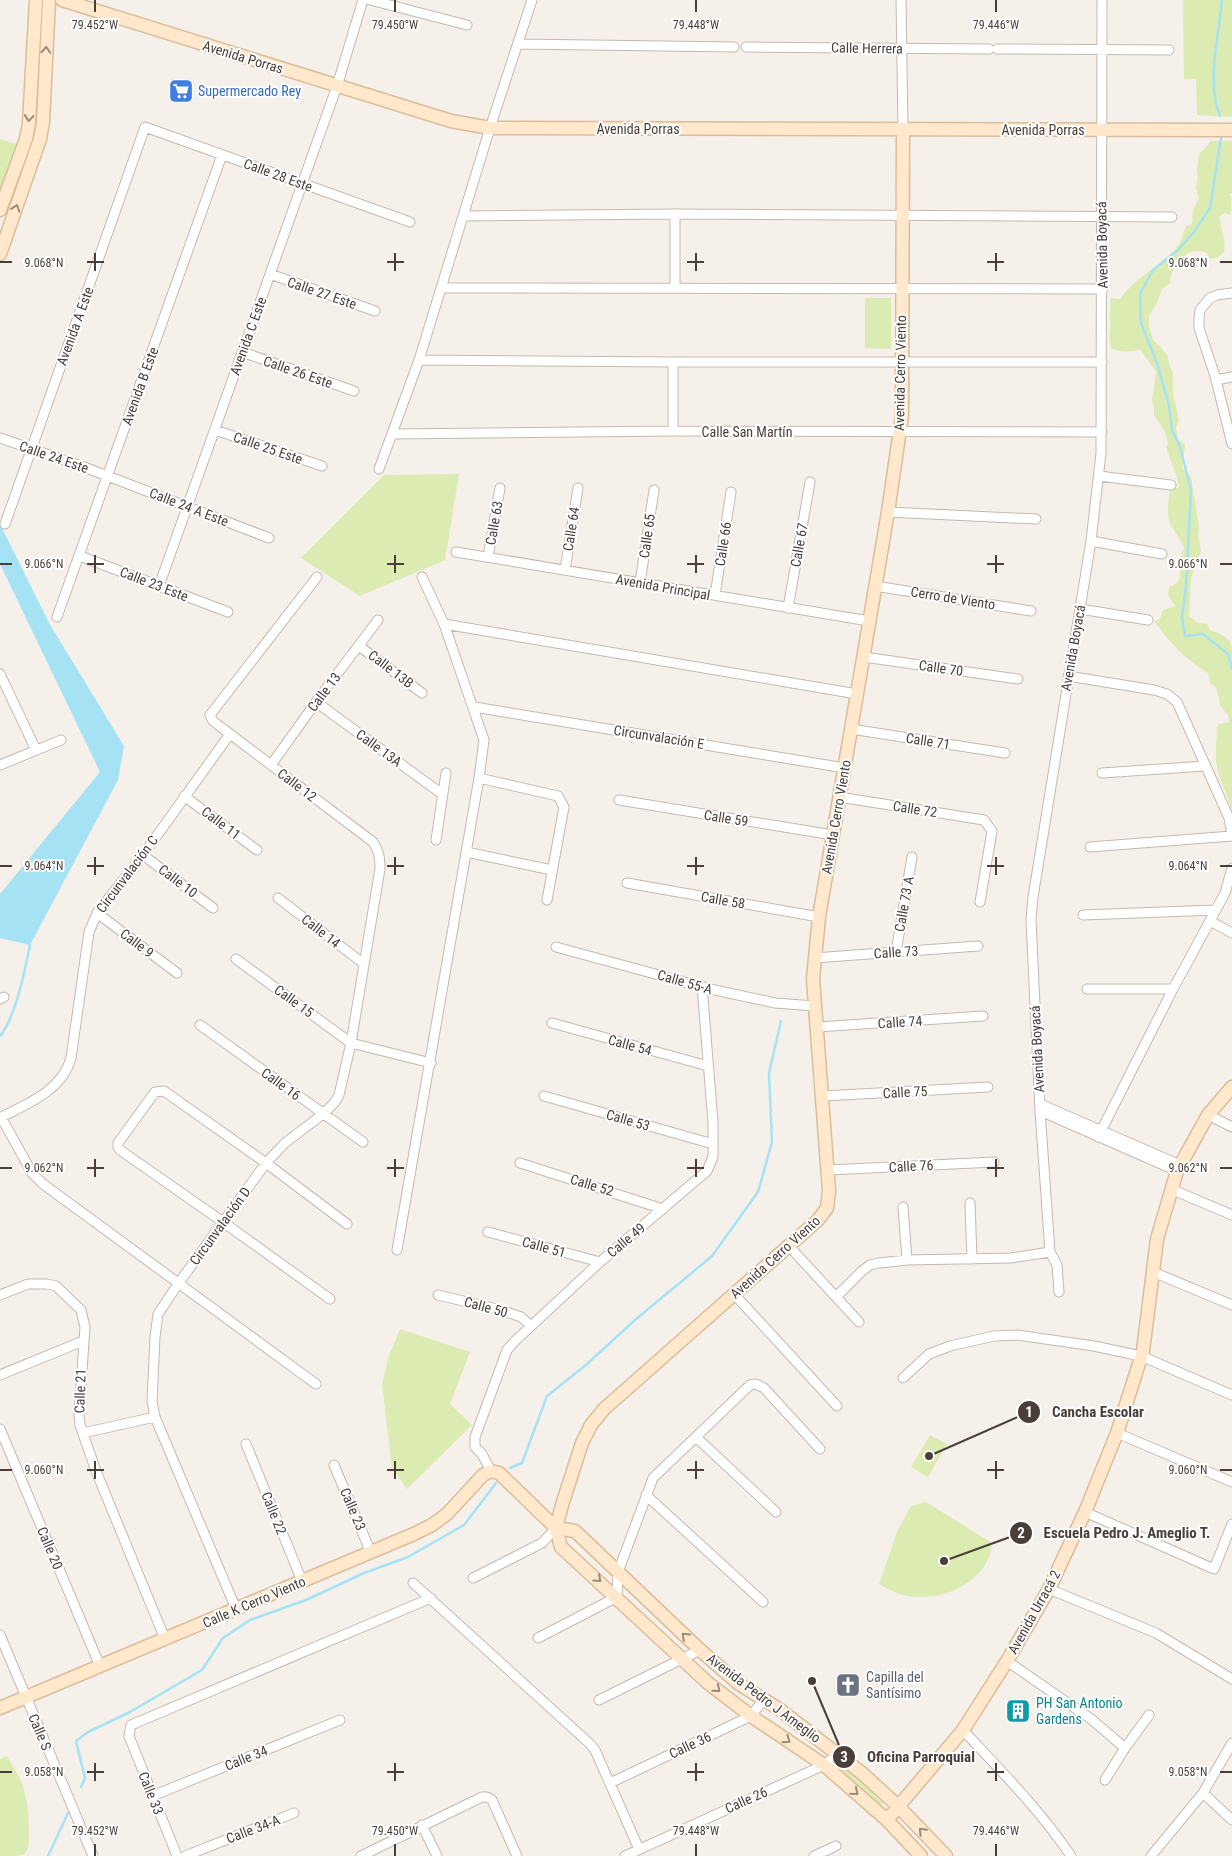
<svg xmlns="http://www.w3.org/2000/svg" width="1232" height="1856" viewBox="0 0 1232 1856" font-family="'Roboto Condensed',sans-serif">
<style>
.green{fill:#dcebb2}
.water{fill:#a5e3f4}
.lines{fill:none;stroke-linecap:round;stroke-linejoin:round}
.stream{stroke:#a5e3f4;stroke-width:2.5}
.street-casing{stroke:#c5b9af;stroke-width:11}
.secondary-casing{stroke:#dabd9b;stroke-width:15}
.street{stroke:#fff;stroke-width:9}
.secondary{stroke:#ffe8cb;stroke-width:12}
.oneway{stroke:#9b8b7a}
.ticks{fill:none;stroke:#4a3f38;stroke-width:2}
.labels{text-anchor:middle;stroke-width:4;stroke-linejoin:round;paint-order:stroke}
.street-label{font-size:14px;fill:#4a3f38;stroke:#fff}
.shop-label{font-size:14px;fill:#366cbe;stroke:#fff;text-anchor:start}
.worship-label{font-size:14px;fill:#5b616d;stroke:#fff;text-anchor:start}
.culture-label{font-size:14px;fill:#0d838f;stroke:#fff;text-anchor:start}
.ticks-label{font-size:12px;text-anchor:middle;fill:#4a3f38;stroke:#fff;stroke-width:4;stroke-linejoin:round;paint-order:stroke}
.leader{fill:none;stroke:#4a3f38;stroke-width:2}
.callout-dot{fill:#4a3f38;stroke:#fff;stroke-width:2}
.mark-label{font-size:15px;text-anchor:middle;font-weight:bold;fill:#fff}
.callout-label{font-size:15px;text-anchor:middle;font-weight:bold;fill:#4a3f38;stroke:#fff;stroke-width:4;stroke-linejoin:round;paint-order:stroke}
</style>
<rect width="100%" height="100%" fill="#f6f0ea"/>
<path class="green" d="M1183,0h49v117l-35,-2 -1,-36h-12z
M0,139l23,7 -23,64z
M1211,141h21v52h-2c2,6 2,16 0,22l-6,-2 -5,4 6,26 -1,9c-4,4 -9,8 -15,6l-2,-5c-19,-9 -36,12 -37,30l-8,6 -5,14 -8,12v11l4,14 7,6 8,11 1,7 4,9v21l6,25 -3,9 2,11 7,6 -3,23 9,9 8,50 -1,8 3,17 -5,9 -1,7 -4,10 -2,38 9,7 9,1 3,6c10,4 19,6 22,17v164c-4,-17 -14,-32 -16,-50 -1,-11 1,-22 1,-33l2,-4 10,-2v-5l-9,-12 -3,-16 -7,-7 -2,-9c-23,-14 -38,-30 -54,-52l6,-2 3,-9 12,-4 -7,-11 1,-8c18,-7 8,-14 11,-28 1,-4 3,-8 4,-12 -3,-7 -13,-20 -15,-25 -2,-10 -1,-22 1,-32l9,-3c-2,-13 -9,-27 -13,-40l2,-4 -4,-13 -10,-15v-9l-2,-5 4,-29 -16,-23c-10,4 -19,3 -28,0 -6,-15 0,-17 -2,-30 0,-7 0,-13 1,-21l9,1c15,-23 46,-34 61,-58 2,-5 3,-10 5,-15l6,-2 1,-14 6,-12 -3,-11 2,-9 -1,-8 1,-9 2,-8z
M865,298h26v51l-26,-1z
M459,474l-14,86 -85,36 -59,-38 83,-83z
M400,1329l70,23 -20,52 22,21 -65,64 -15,-22 -10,-82 6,-27z
M930,1435l17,9 -19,33 -17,-10z
M926,1502l66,41c-2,35 -41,55 -73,54 -15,0 -28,-6 -40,-13l18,-52 14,-26z
M7,1756c5,9 11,18 15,27 5,11 13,67 1,72 -5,1 -16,1 -23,1v-97z
M843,1764l40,37v3l-5,1 -37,-34 -1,-5z"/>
<path class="water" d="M0,524l49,99 75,123 -6,34 -88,165 -30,-7v-44l100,-122 -100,-208z"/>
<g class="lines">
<path class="stream" d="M1220,116c-14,-32 -1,-82 2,-116
M1221,138l-11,70 -16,24 -16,18 -25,20 -13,24 1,29 16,40 12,42 3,25 8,17 11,43 -5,97 -4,31 3,18 18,-2 25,20 4,15
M0,1036c16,-19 25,-67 30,-91
M510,1468l12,-5 25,-67 39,-31 49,-45 77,-64 46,-64 14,-50 -3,-69 12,-52
M81,1787l4,-9 -9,-37 12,-9 42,-20 72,-42 21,-32 27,-18 56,-20 58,-27 44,-16 56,-32 32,-42
M48,1856l20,-43"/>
<defs>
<path id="street" d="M370,0l97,25
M901,0l2,129
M519,44l215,3
M746,47l243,2
M997,49l172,1
M675,214v73
M463,216l212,-2 497,3
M270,274l105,37
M442,288l661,1
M1232,293l-15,2 -7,3 -10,12 -1,8v10l16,48 17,68
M242,352l112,39
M419,360l254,2h429
M673,362v69
M1216,380l16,-3
M215,430l107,36
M392,434l281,-3 429,1
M0,438l84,29 185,71
M379,469l40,-109 71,-232 42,-128
M1099,476l72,9
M888,512l148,7
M5,524l140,-397 265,95
M1091,541l71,13
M456,552l413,69
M80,556l148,56
M488,557l12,-69
M565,570l13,-82
M640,583l14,-93
M159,586l178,-500 26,-86
M875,586l156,25
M715,595l16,-103
M788,608l22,-126
M1080,609l68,11
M57,617l165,-462
M444,624l413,70
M359,646l63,47
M864,657l154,22
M0,674l36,76
M1068,676l86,14 13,4 10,8 52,116 3,17
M316,702l126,92
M474,707l371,61
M851,729l154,24
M0,765l61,-25
M271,765l45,-63 62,-82
M1102,773l103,-7
M479,778l79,18 6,11 -17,93
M184,796l73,54
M839,797l145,23 8,11 -12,71
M619,800l214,35
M436,840l10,-67
M1090,847l142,-11
M466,852l86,18
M143,855l70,53
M627,883l192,34
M278,898l86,66
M97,913l80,60
M1083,915l132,-5
M1210,921l22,12
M556,947l154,42 65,14 40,3
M896,952l16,-95
M814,958l164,-12
M236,959l115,84 80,20
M1087,989h86
M0,999l4,-2
M552,1023l156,43
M200,1025l163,117
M817,1027l166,-11
M544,1096l169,48
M823,1096l165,-9
M1040,1104l140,61
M1040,1111l137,60
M1208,1115l24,12
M1,1117l31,56 11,11 273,200
M0,1118c28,-15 62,-27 71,-60l18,-126 8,-19 46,-58 87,-121
M1098,1137l75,-148 52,-96 7,-25
M520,1163l143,46
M828,1170l166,-8
M1171,1189l61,26
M970,1203l2,56
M903,1207l4,53
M488,1232l112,30
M788,1245l71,77
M397,1250l82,-472 5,-38 -40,-116 -22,-47
M1153,1272l79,33
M1059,1292l-2,-27 -7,-13 -10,-141 -9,-192 2,-22 58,-356 10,-88 1,-453
M734,1294l103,112
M0,1295l28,-11h19l9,2 25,24 4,17 -6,87 1,11 16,46 69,168
M438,1295l63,15 20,7 10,9
M836,1297l26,-26 8,-6 9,-2 28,-3 104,-2 39,-6
M330,1299l-107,-77 -103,-72 -2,-3v-4l37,-51 9,-1 102,72 81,61
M0,1375l83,-34
M903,1378l26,-24 21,-8 44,-10 23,-1 77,11 47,10 91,39
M0,1429l100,237
M83,1433l72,-16
M1117,1433l115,49
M696,1437l80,75
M246,1444l56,137
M334,1465l37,88
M491,1471l-9,-17 -7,-7v-10l32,-87 9,-10 84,-78 107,-91 6,-14v-35l-11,-136
M646,1495l117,107
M1085,1512l129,57 18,-45
M473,1578l69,-35 14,-15
M413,1583l176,160 6,7 44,99
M1049,1589l107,44 76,46
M236,1609l-81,-192 -3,-16 3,-64 3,-23 20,-30 88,-121 19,-20 38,-29 12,-12 4,-7 12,-52 29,-174c0,-11 -1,-18 -7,-27l-143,-108 -17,-13 -3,-6 107,-138
M0,1635l93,221
M538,1638l79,-41 1,-25 35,-94 97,-93 6,-1 8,4 56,61
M1007,1661l84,58 34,29
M599,1700l101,-50
M963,1730c38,41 77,80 108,126
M1105,1780l20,-32 24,-33
M610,1783l141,-67 13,-17
M1203,1793l29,27
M152,1796l188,-76
M422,1825l15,31
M177,1856l-48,-120 2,-11 300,-127
M185,1856l109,-43
M361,1856l121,-59h5l5,3 25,56
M625,1856l199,-91 15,-11
M814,1856l22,-10
M1151,1856l52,-63 29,-50"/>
<path id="secondary" d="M62,0l389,121 39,7 742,2
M903,129l-1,287 -14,96 -69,405 -6,62 16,212 -2,17 -9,12 -214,189 -13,16 -9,18 -20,62 -6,23 5,19 147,136 43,33 73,49 63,55 34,36
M0,210l26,-71 3,-16 7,-123
M0,254l40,-115 3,-17 6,-122
M0,1708l414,-174 18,-9 15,-11 36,-39 8,-4 8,2 57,55 19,3 125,119 39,34 40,25 84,65 35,32 48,50
M887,1820l76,-90 44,-69 42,-72 13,-28 23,-49 32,-79 26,-82 14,-112 20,-68 31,-56 24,-28"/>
</defs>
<use href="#street" class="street-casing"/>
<use href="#secondary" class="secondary-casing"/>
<use href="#street" class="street"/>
<use href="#secondary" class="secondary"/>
</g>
<defs><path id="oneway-chevron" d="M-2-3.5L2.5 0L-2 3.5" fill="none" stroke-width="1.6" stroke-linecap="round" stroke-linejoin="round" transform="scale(1.25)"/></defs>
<g class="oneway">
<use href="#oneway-chevron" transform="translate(46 50) rotate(-87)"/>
<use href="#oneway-chevron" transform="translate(29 118) rotate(95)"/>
<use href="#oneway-chevron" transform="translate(16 208) rotate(-71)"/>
<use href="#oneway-chevron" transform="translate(598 1579) rotate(42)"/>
<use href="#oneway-chevron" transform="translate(685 1636) rotate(-136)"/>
<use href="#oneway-chevron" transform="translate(717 1689) rotate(39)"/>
<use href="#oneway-chevron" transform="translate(787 1740) rotate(34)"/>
<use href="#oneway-chevron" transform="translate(855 1792) rotate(41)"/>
<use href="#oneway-chevron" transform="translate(922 1831) rotate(-133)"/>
</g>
<path class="ticks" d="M95,0v12M395,0v12M696,0v12M996,0v12M95,253v18M395,253v18M696,253v18M996,253v18M0,262h12M87,262h17M387,262h17M687,262h17M987,262h17M1220,262h12M95,555v18M395,555v18M696,555v18M996,555v18M0,564h12M87,564h17M387,564h17M687,564h17M987,564h17M1220,564h12M95,857v18M395,857v18M696,857v18M996,857v18M0,866h12M87,866h17M387,866h17M687,866h17M987,866h17M1220,866h12M95,1159v18M395,1159v18M696,1159v18M996,1159v18M0,1168h12M87,1168h17M387,1168h17M687,1168h17M987,1168h17M1220,1168h12M95,1461v18M395,1461v18M696,1461v18M996,1461v18M0,1470h12M87,1470h17M387,1470h17M687,1470h17M987,1470h17M1220,1470h12M95,1763v18M395,1763v18M696,1763v18M996,1763v18M0,1772h12M87,1772h17M387,1772h17M687,1772h17M987,1772h17M1220,1772h12M95,1844v12M395,1844v12M696,1844v12M996,1844v12"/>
<defs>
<symbol id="supermarket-square" viewBox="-11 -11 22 22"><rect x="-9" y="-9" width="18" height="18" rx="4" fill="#3f7fe0" stroke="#fff"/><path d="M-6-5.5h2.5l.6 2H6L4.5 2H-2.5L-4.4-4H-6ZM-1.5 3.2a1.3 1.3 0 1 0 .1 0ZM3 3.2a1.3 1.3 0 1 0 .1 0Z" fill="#fff"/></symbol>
<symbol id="church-square" viewBox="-11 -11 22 22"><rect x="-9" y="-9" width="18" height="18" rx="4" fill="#6b7280" stroke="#fff"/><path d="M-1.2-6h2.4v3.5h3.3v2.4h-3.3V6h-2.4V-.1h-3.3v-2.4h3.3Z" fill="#fff"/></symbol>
<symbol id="building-square" viewBox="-11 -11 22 22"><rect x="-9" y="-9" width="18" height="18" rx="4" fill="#0f9aa8" stroke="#fff"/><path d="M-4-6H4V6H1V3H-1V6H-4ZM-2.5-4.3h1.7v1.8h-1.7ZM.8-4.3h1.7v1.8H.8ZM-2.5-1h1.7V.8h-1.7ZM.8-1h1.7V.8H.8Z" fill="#fff"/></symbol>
</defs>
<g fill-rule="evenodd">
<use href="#supermarket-square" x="167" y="77" width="28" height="28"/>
<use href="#church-square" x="834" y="1671" width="28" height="28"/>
<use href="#building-square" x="1004" y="1697" width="28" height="28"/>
</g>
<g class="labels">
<g class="street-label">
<text transform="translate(867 48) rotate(1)" y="5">Calle Herrera</text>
<text transform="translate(243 57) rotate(17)" y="5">Avenida Porras</text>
<text x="638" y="134">Avenida Porras</text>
<text x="1043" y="135">Avenida Porras</text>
<text transform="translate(278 175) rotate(20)" y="5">Calle 28 Este</text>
<text transform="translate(1102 245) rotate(-91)" y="5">Avenida Boyacá</text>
<text transform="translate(322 293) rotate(19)" y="5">Calle 27 Este</text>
<text transform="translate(75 326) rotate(-70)" y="5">Avenida A Este</text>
<text transform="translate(248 336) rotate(-70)" y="5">Avenida C Este</text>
<text transform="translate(298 372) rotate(19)" y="5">Calle 26 Este</text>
<text transform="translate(900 373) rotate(-89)" y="5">Avenida Cerro Viento</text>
<text transform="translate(140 386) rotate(-70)" y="5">Avenida B Este</text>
<text x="747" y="437">Calle San Martín</text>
<text transform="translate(268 448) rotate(19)" y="5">Calle 25 Este</text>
<text transform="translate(54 457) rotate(19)" y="5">Calle 24 Este</text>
<text transform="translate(189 507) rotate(21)" y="5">Calle 24 A Este</text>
<text transform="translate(494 523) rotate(-80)" y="5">Calle 63</text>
<text transform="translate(571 529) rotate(-81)" y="5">Calle 64</text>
<text transform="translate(647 536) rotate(-82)" y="5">Calle 65</text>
<text transform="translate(723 544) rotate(-81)" y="5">Calle 66</text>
<text transform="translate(799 545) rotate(-80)" y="5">Calle 67</text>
<text transform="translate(154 584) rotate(21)" y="5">Calle 23 Este</text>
<text transform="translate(663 587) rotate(10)" y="5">Avenida Principal</text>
<text transform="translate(953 598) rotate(9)" y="5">Cerro de Viento</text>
<text transform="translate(1073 648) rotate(-80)" y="5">Avenida Boyacá</text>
<text transform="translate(941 668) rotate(8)" y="5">Calle 70</text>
<text transform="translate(391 669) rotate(37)" y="5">Calle 13B</text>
<text transform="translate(324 692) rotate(-53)" y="5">Calle 13</text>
<text transform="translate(659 737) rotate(9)" y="5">Circunvalación E</text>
<text transform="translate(928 741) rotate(9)" y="5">Calle 71</text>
<text transform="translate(379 748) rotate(36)" y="5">Calle 13A</text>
<text transform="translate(297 785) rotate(37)" y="5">Calle 12</text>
<text transform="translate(915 809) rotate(9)" y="5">Calle 72</text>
<text transform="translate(836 817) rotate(-80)" y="5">Avenida Cerro Viento</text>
<text transform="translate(726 818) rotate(9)" y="5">Calle 59</text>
<text transform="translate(221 823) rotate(37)" y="5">Calle 11</text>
<text transform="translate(127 874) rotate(-53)" y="5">Circunvalación C</text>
<text transform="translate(178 881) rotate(37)" y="5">Calle 10</text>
<text transform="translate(723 900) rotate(10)" y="5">Calle 58</text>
<text transform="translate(904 904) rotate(-80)" y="5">Calle 73 A</text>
<text transform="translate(321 931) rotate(38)" y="5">Calle 14</text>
<text transform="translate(137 943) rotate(37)" y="5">Calle 9</text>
<text transform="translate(896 952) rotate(-4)" y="5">Calle 73</text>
<text transform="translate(685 982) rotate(16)" y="5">Calle 55-A</text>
<text transform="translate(294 1001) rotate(36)" y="5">Calle 15</text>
<text transform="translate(900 1022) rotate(-4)" y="5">Calle 74</text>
<text transform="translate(630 1045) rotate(15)" y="5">Calle 54</text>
<text transform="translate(1037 1049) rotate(-93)" y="5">Avenida Boyacá</text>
<text transform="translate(281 1084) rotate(36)" y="5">Calle 16</text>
<text transform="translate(905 1092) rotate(-3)" y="5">Calle 75</text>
<text transform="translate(628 1120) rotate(16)" y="5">Calle 53</text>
<text transform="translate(911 1166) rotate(-3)" y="5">Calle 76</text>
<text transform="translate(592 1185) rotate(17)" y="5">Calle 52</text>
<text transform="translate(220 1226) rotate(-54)" y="5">Circunvalación D</text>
<text transform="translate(626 1240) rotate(-40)" y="5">Calle 49</text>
<text transform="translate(544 1247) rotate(15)" y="5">Calle 51</text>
<text transform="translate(775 1257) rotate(-42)" y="5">Avenida Cerro Viento</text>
<text transform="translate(486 1307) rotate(15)" y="5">Calle 50</text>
<text transform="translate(80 1391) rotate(-88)" y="5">Calle 21</text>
<text transform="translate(353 1509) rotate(67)" y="5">Calle 23</text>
<text transform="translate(274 1513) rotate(68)" y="5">Calle 22</text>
<text transform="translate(50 1548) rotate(67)" y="5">Calle 20</text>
<text transform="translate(254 1602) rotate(-23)" y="5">Calle K Cerro Viento</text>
<text transform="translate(1034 1612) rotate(-61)" y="5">Avenida Urracá 2</text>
<text transform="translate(764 1698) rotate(37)" y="5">Avenida Pedro J Ameglio</text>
<text transform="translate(40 1732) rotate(67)" y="5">Calle S</text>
<text transform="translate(690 1745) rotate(-25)" y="5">Calle 36</text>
<text transform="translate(246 1758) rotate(-22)" y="5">Calle 34</text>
<text transform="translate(151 1793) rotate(68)" y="5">Calle 33</text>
<text transform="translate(746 1800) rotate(-24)" y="5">Calle 26</text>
<text transform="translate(253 1829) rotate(-21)" y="5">Calle 34-A</text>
</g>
<g class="shop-label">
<text x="198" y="96">Supermercado Rey</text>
</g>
<g class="worship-label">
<text x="866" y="1682">Capilla del<tspan x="866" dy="16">Santísimo</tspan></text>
</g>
<g class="culture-label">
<text x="1036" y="1708">PH San Antonio<tspan x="1036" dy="16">Gardens</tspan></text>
</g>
</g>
<g class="ticks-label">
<text x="95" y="29">79.452°W</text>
<text x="395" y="29">79.450°W</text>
<text x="696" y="29">79.448°W</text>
<text x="996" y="29">79.446°W</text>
<text x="44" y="267">9.068°N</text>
<text x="1188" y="267">9.068°N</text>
<text x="44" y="568">9.066°N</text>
<text x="1188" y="568">9.066°N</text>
<text x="44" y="870">9.064°N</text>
<text x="1188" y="870">9.064°N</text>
<text x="44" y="1172">9.062°N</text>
<text x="1188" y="1172">9.062°N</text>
<text x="44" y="1474">9.060°N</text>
<text x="1188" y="1474">9.060°N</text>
<text x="44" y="1776">9.058°N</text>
<text x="1188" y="1776">9.058°N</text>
<text x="95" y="1835">79.452°W</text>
<text x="395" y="1835">79.450°W</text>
<text x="696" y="1835">79.448°W</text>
<text x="996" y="1835">79.446°W</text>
</g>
<path class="leader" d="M929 1456L1029 1412M944 1561L1021 1533M812 1681L844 1757"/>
<g class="callout-dot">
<circle cx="929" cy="1456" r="5"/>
<circle cx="944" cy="1561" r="5"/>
<circle cx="812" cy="1681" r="5"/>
<circle cx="1029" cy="1412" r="12"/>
<circle cx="1021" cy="1533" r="12"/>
<circle cx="844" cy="1757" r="12"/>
</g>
<g class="mark-label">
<text x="1029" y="1417">1</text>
<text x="1021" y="1538">2</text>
<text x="844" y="1762">3</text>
</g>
<g class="callout-label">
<text x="1098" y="1417">Cancha Escolar</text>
<text x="1127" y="1538">Escuela Pedro J. Ameglio T.</text>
<text x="921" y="1762">Oficina Parroquial</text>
</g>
</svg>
